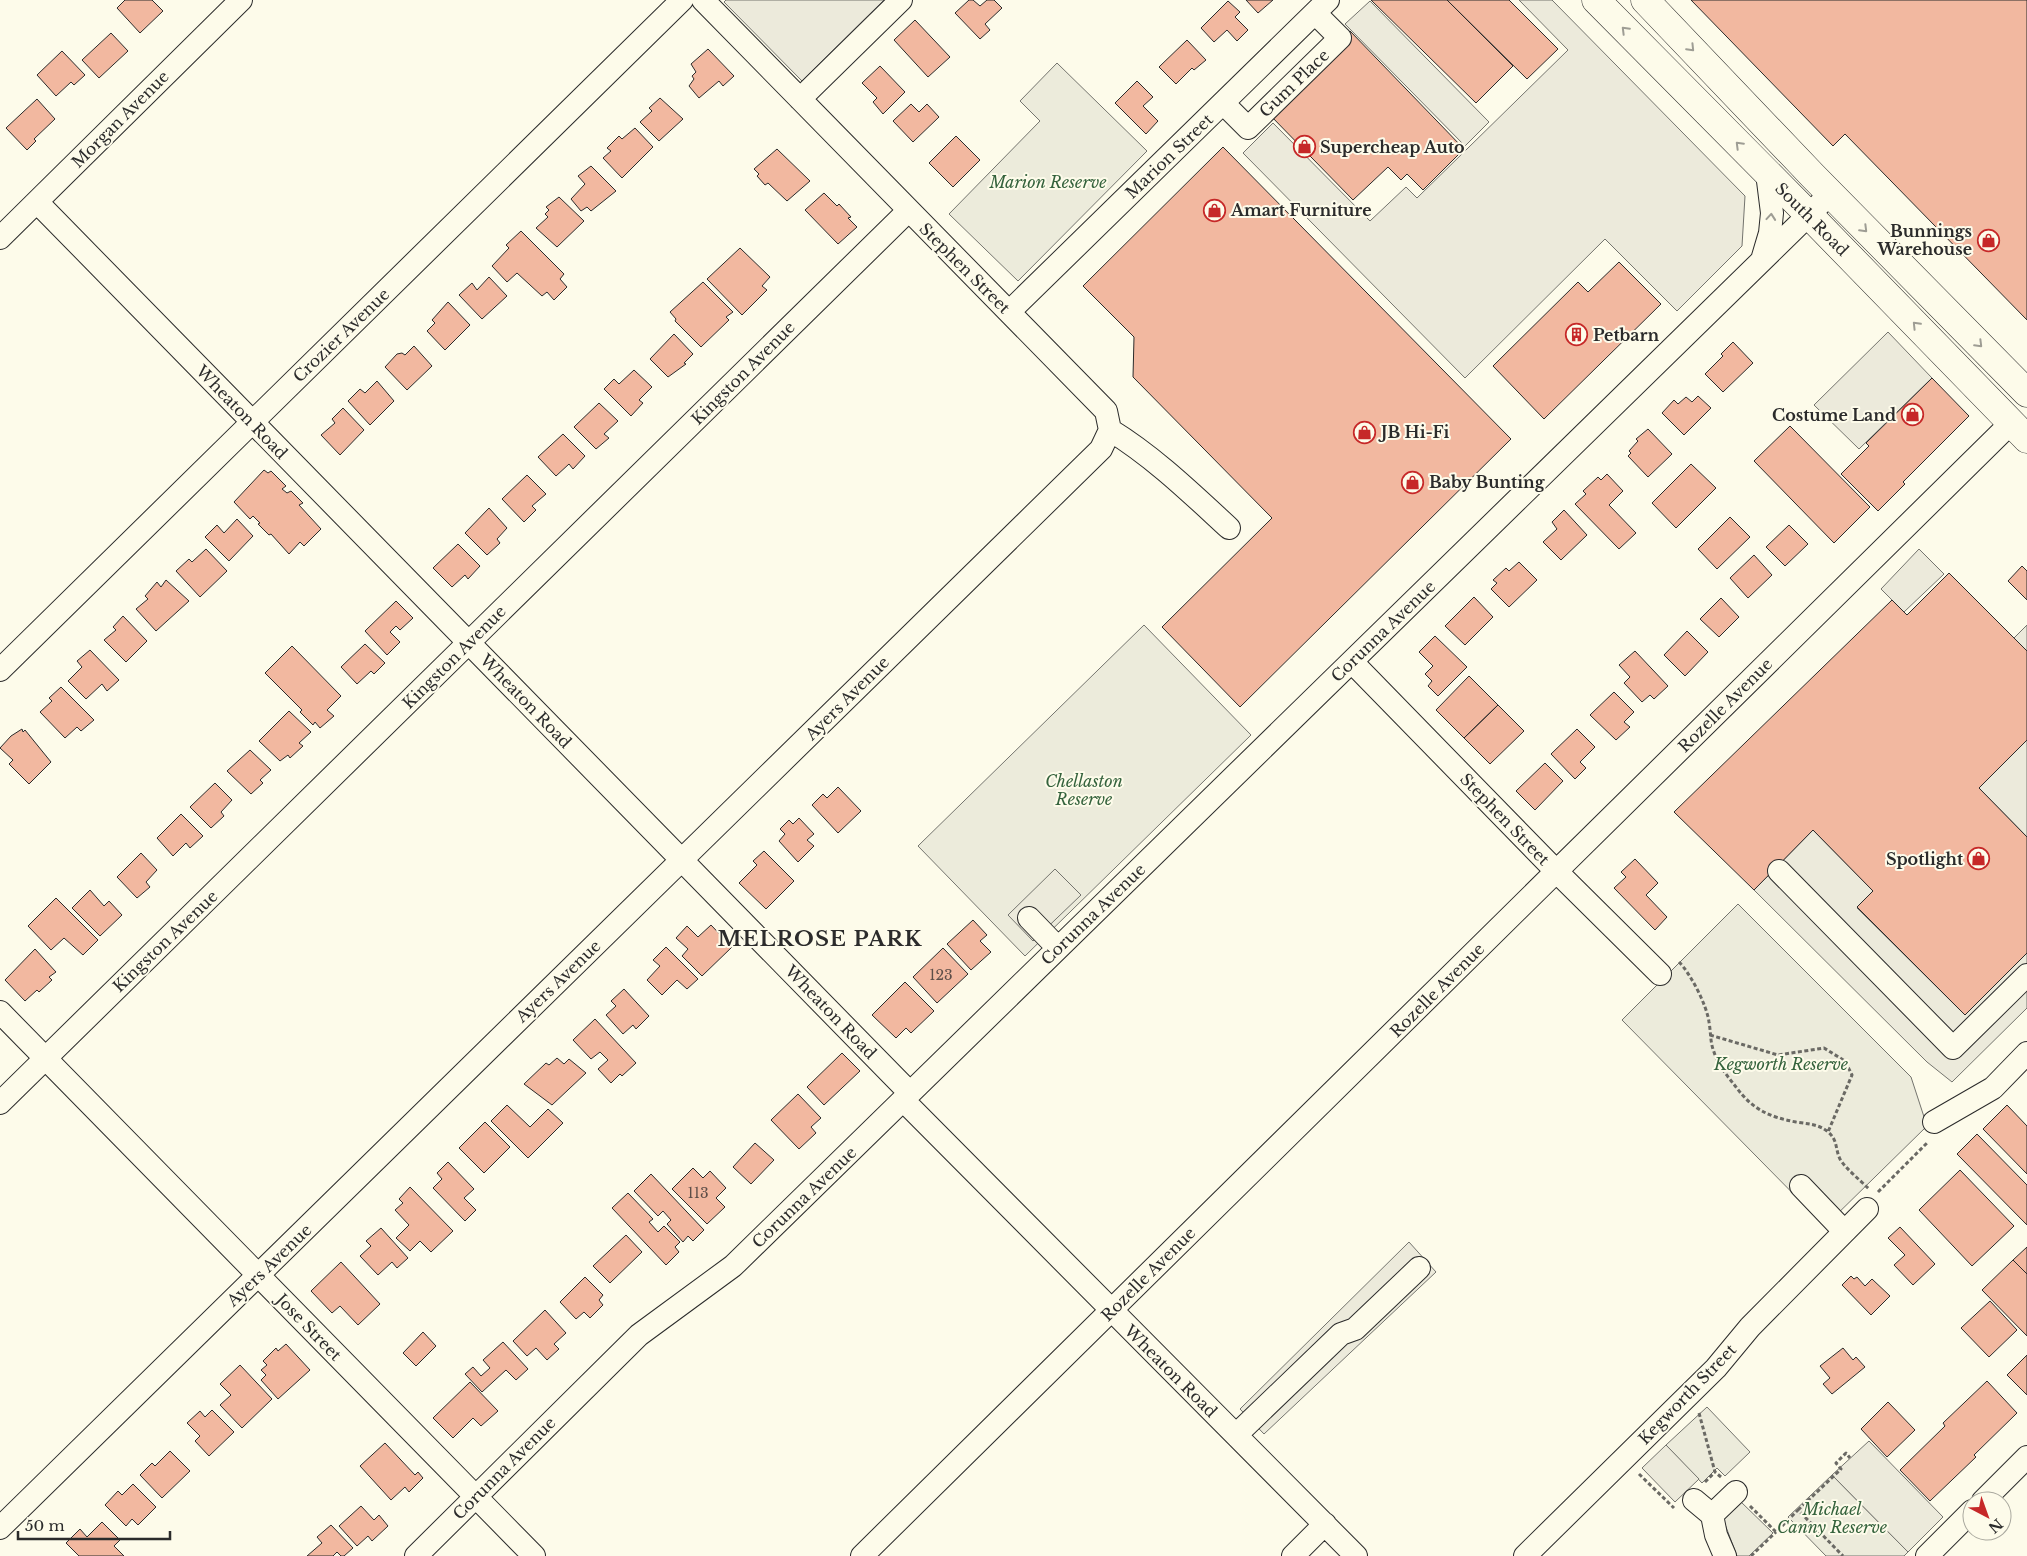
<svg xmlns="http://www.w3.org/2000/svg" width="2027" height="1556" viewBox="0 0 2027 1556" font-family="'Libre Baskerville',serif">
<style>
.green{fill:#ecebdb;stroke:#74746e}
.parking{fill:#eceadb;stroke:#74746e}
.building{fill:#f2b8a0;stroke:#2b2b2b}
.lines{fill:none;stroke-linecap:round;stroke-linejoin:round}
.minor-casing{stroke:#2b2b2b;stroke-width:24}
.highway-casing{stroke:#2b2b2b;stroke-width:29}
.path{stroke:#6a6964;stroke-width:3;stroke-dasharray:4 2.5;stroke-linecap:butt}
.minor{stroke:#fdfbea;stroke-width:22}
.highway{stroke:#fdfbea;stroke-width:28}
.oneway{stroke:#9e9d94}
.labels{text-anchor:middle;stroke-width:4;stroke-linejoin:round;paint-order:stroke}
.number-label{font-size:14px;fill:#5d4e48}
.street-label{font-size:16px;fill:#2b2b2b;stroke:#fdfbea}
.poi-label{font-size:16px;font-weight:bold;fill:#2b2b2b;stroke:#fdfbea;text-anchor:start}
.park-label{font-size:16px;font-style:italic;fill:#34623c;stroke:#fdfbea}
.district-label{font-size:21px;font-weight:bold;letter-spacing:1px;fill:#2b2b2b;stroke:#fdfbea}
</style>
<rect width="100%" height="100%" fill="#fdfbea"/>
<path class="green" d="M1057,63l90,88 -129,130 -69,-67 91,-93 -20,-20z
M1144,625l107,110 -226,221 -107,-110z
M1738,904l173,173 16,49 -102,100 -203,-206z
M1707,1407l43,45 -25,24 -8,-8 -15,15 -36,-38z
M1832,1475l76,77 -4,4h-78l-38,-39z
M1740,1501l33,32 -24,23h-12l-14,-37z"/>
<path class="parking" d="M726,0h158l-82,81 -78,-79z
M1519,0h33l193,196 -3,50 -65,65 -72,-72 -140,139 -222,-225 30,-30 97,98 36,-34 11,11 151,-148z
M1370,1l119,121 -24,24 -120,-122z
M1888,332l44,46 -73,71 -45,-44z
M1919,549l25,25 -40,38 -23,-23z
M2027,625v26l-13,-13z
M2027,740v97l-48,-49z
M1813,830l60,61 -16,17 107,106 63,-61v55l-75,74 -25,-20 -173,-172z
M1055,869l26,26 -48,46 -25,-26z
M1409,1242l27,30 -172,162 -24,-25z
M1869,1441l74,76 -35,35 -76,-77z
M1666,1445l33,34 -24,23 -33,-34z"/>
<path class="building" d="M125,0h27l11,11 -23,22 -23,-25z
M969,0h4l7,6 7,-6h7l8,8 -17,16 5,6 -10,9 -25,-26z
M1246,0h27l-15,13z
M1371,0h76l66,66 -37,37z
M1447,0h62l49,49 -31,30z
M1691,0h336v320l-182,-186 -12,12z
M1228,1l12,11 -5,5 13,13 -11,11 -10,-11 -13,12 -13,-14z
M915,20l35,37 -22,20 -34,-37z
M1350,31l114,118 -41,41 -16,-16 -6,6 -13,-13 -35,33 -86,-88z
M111,33l17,18 -29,27 -17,-18z
M1187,40l19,20 -12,10 -2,-2 -16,16 -17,-17z
M708,49l26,27 -11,10 -4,-5 -20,17 -10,-12 5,-7 -2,-3 4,-4 -5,-8z
M62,51l23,24 -11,10 -3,-3 -15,14 -19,-21z
M880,66l25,26 -22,22 -10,-12 4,-4 -15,-15z
M1137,81l16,16 -10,9 15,15 -12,13 -31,-31z
M660,98l23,21 -24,22 -19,-19 12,-11 -3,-3z
M37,99l18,20 -21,20 2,2 -9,9 -21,-22z
M911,104l8,8 8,-8 12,13 -26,25 -20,-21z
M635,128l18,19 -31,31 -19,-20 8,-7 -4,-3 12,-12 3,3z
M956,136l24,24 -27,27 -24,-24z
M1223,147l288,292 -271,268 -78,-80 110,-109 -139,-141 1,-40 -51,-51z
M777,149l33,32 -23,20 -19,-18 -3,2 -8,-9 2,-2 -5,-5z
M591,166l25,25 -25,20 -4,-4 -6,4 -10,-12 14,-15 -7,-8z
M824,193l13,13 2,-2 12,13 -3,1 9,9 -19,17 -33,-34z
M559,197l25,24 -27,26 -21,-19 12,-11 -3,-3 4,-4 -3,-3z
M521,231l43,43 -4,5 7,8 -13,13 -7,-8 -5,4 -25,-23 -10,9 -15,-16 17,-18 -3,-3z
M740,248l30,29 -8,9 5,4 -25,25 -35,-36z
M1619,262l42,42 -117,115 -51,-53 85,-84 10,10z
M489,277l18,19 -25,23 -23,-24 13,-12 5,7z
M703,282l30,30 -7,5 3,3 -28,27 -26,-26 1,-2 -6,-7z
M448,302l22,23 -25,25 -18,-19 8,-8 -3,-3z
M674,334l19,20 -9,9 2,1 -18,13 -18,-18z
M1733,342l20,21 -30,29 -18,-18 18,-18 -2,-2z
M414,346l18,20 -25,24 -22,-23 12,-13 5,-1 3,2z
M634,370l18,17 -13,13 4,3 -12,13 -27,-27 10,-10 5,5z
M1932,378l37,38 -66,66 2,2 -27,27 -37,-37 28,-28 -3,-3z
M377,381l17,20 -24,24 -22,-24 12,-12 5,4z
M1698,396l13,12 -27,27 -22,-22 12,-13 4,4 8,-7 6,5z
M599,403l19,18 -14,13 5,4 -13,11 -22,-22z
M343,408l21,22 -24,25 -19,-20 14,-12 -3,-4z
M1790,426l80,81 -36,36 -80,-82z
M1648,429l24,25 -24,23 -20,-21 3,-3 -2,-2 9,-10 -2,-2z
M563,434l22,22 -12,13 -4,-5 -13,12 -18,-19z
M1691,464l25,24 -40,40 -24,-25z
M264,470l4,3 3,-2 15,15 -4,3 5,4 4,-2 12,12 -4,2 22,24 -17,17 -4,-4 -11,12 -18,-20 -2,1 -11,-11 2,-1 -7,-7 -3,3 -16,-17z
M1607,474l16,17 -14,14 27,28 -17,16 -44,-45 11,-10 -3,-3 15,-14 3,3z
M527,475l19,19 -14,12 4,4 -12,12 -22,-23z
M489,508l18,20 -10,11 3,4 -13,12 -22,-22z
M1564,510l23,25 -26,25 -18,-18 14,-13 -5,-7z
M1730,517l20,20 -33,32 -19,-20z
M237,519l16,17 -24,25 -24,-24 12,-12 7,8z
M1789,525l19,19 -23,22 -19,-19z
M458,544l22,22 -12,13 -3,-4 -13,12 -19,-19z
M206,549l21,22 -27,26 -24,-26 13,-12 3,3z
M1754,555l18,20 -24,23 -18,-20z
M1519,562l18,18 -28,27 -18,-18 6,-6 -4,-3 13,-12 3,3z
M2022,566l5,5v29l-19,-19z
M1949,573l78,78v89l-48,48 48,49v116l-62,62 -108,-108 16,-16 -60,-61 -59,60 -80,-78 218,-212 15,15z
M166,580l23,21 -33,30 -20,-22 12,-10 -3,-3 12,-14 4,5z
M1474,597l19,20 -28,28 -20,-19z
M1721,598l18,19 -20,20 -19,-18z
M396,601l17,17 -13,12 -4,-4 -6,6 10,10 -13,13 -22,-24z
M123,616l24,25 -21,21 -22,-22 12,-10 -3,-3z
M1687,631l21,21 -23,24 -21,-21z
M1435,636l32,31 -29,29 -10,-10 4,-5 -7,-7 8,-8 -14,-14z
M365,644l20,19 -11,11 -3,-3 -14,13 -16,-17z
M292,646l49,50 -14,14 7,6 -14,12 -5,-6 -2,3 -13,-13 2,-2 -37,-37z
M90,650l29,30 -12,11 -5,-7 -16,15 -18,-18 14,-14 -5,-6z
M1635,651l33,35 -14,13 -4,-4 -8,7 -18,-19 6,-6 -11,-12z
M1469,676l29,29 -34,33 -28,-28z
M61,687l33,33 -13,11 -4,-4 -12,11 -25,-26 12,-11 -3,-3z
M1614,692l20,20 -10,10 6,5 -14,13 -26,-25z
M1498,705l26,26 -34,33 -26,-26z
M289,711l22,21 -12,11 4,3 -13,12 -2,-3 -8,6 -21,-20z
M22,729l1,3 2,-2 26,32 -22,22 -20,-20 4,-4 -13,-12 11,-12z
M1577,729l18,18 -15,15 6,6 -11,11 -24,-25z
M250,750l21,20 -11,10 3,3 -12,11 -24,-23z
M1545,763l18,18 -28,29 -19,-19z
M215,783l17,17 -11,12 3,4 -13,12 -21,-21z
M838,787l23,24 -23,22 -26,-28 11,-11 4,4z
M181,814l22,22 -13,12 -4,-5 -13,13 -16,-18z
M799,818l15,16 -7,6 7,6 -16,16 -19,-21 6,-7 -5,-5 9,-9 4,4z
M764,851l30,30 -28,28 -27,-26 18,-18 -4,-4z
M141,853l16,17 -11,12 4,5 -13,11 -20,-21z
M1635,859l23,24 -12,12 21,22 -12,13 -41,-42 12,-11 -5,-5z
M90,890l14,16 5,-5 13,14 -22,21 -28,-28z
M56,898l42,42 -15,15 -19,-17 -13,12 -23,-24z
M973,920l14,15 -7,6 11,11 -20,18 -24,-26z
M711,925l21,22 -30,29 -20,-20 6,-7 -12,-11 11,-12 11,11z
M666,947l32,32 -11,10 -10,-9 -15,15 -15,-15 13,-14 -7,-6z
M943,948l25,26 -31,29 -24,-26z
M35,949l21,23 -7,5 3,3 -13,12 -2,-2 -12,11 -20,-21z
M905,982l29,29 -23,22 -5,-5 -10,10 -24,-23z
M624,989l25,27 -13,13 -3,-4 -10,9 -17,-19 10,-9 -5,-5z
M595,1019l41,44 -14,13 -2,-2 -9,9 -13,-14 10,-9 -8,-8 -9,7 -18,-19z
M842,1053l18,18 -36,34 -17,-18z
M557,1058l7,6 5,-5 17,14 -34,32 -28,-21 22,-21 3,2z
M798,1094l23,24 -10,9 5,6 -17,16 -28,-29z
M507,1105l23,22 18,-18 15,14 -35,35 -37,-37z
M2007,1105l20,21v48l-44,-45z
M485,1122l25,25 -26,26 -25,-25z
M1977,1134l50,51v40l-70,-71z
M755,1143l19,17 -23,24 -18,-17z
M448,1162l26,27 -10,9 12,12 -11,11 -32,-33 9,-9 -5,-6z
M693,1168l10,10 7,-7 16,17 -10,10 9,9 -18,17 -35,-35z
M1960,1170l54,56 -42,40 -53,-56z
M651,1174l53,56 -11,11 -5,-5 -5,6 -16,-18 4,-4 -8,-9 -5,5 -24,-25z
M410,1187l43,44 -22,21 -11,-11 -10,10 -14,-13 13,-13 -14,-15 8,-7 -4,-4z
M628,1193l25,26 -4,3 9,10 6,-6 16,16 -5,5 4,5 -13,13 -54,-57z
M1900,1227l35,37 -22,21 -19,-20 11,-10 -17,-17z
M381,1228l27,30 -11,10 -5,-6 -14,13 -18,-19 11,-10 -5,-5z
M626,1235l16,17 -32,31 -17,-17z
M2027,1247v27l-14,-14z
M2013,1260l14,14v62l-45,-46z
M341,1262l39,42 -22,21 -18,-19 -8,7 -21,-22z
M1851,1276l3,3 3,-2 8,9 7,-7 18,17 -19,19 -29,-30z
M585,1277l18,18 -4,5 4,5 -13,13 -6,-6 -8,7 -16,-17z
M1990,1301l27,29 -28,27 -28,-29z
M545,1310l21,23 -12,11 5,5 -12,11 -11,-12 -9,8 -14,-15z
M423,1332l13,14 -20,20 -13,-13z
M503,1342l25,27 -12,11 -10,-10 -24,22 -17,-18 8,-7 8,9 9,-8 -7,-8z
M286,1344l24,26 -32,29 -17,-19 5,-5 -5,-5 6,-5 -4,-4 13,-13 2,3z
M1843,1348l10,12 3,-3 9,10 -33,27 -9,-10 7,-6 -10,-12z
M2027,1355v40l-20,-20z
M240,1365l32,34 -30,29 -22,-23 11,-10 -11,-11z
M1987,1381l30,32 -43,42 2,2 -46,44 -30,-31 45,-44 -2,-3z
M470,1382l28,29 -17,15 -8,-8 -20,20 -20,-20z
M1888,1402l27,28 -28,27 -26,-28z
M212,1410l22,22 -25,24 -14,-15 5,-5 -13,-13 13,-12 5,6z
M385,1443l30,32 3,-3 5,6 -14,14 -4,-5 -14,13 -31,-34z
M170,1451l20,20 -28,27 -22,-23 12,-12 3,3z
M133,1484l23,23 -18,18 -6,-6 -6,7 -21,-21 13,-14 4,4z
M361,1506l13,14 5,-5 9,11 -16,15 -4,-5 -11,10 -18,-20z
M102,1522l18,18 -6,6 10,10h-45l-13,-13 14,-14 7,8z
M331,1525l22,23 -9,8h-3l-4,-4 -4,4h-26l15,-13 -5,-6z"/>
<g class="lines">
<defs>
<path id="minor" d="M703,0l403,411 4,19c44,27 81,63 119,98
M800,99l101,-99
M1223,103l25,25 92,-90 -25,-25
M37,202l873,891
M0,238l241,-238
M1762,260l8,-27 2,-20 -5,-40
M1009,312l319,-312
M1352,662l204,209 104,103
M0,670l682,-670
M1779,871l174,177 74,-73
M1029,918l29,30
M0,1012l534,544
M903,1100l453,456
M0,1103l908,-892
M1934,1122l59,-34 34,-35
M1801,1186l43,45
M1236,1435l105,-101 14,-5 64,-61
M1694,1500l18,15 4,20 9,21
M1983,1501l44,-44
M1712,1515l24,-23
M0,1528l1101,-1079 9,-19
M416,1556l223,-221 94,-69 1097,-1072
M862,1556l1149,-1133
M1293,1556l32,-32
M1525,1556l191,-188 34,-41 117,-118
M1927,1556l45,-45"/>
<path id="highway" d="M1596,0l213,215 218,224
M1645,0l168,176 214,217"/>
</defs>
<use href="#minor" class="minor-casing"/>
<use href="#highway" class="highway-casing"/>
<path class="path" d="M1679,962c12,12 28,44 30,60 2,11 1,20 5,30 4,13 14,25 22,35 16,22 33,30 60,35 12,2 23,2 32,10 10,8 7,17 12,27 5,9 21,22 29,30
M1710,1035l68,20 46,-7 21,13 7,14 -24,57
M1878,1192l50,-50
M1699,1413l16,59 6,5
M1639,1474l35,34
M1705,1482l10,-10
M1750,1506l26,26 22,-22 45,46
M1798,1510l43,-41 -5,-6 10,-10 4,5
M1751,1556l25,-24"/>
<use href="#minor" class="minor"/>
<use href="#highway" class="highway"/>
</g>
<defs><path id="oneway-chevron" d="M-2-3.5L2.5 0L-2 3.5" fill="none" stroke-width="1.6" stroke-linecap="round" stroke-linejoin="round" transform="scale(1.25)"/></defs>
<g class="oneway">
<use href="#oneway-chevron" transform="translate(1625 30) rotate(-135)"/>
<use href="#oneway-chevron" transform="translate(1691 48) rotate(46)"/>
<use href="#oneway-chevron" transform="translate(1739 145) rotate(-135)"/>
<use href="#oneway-chevron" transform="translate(1771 217) rotate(-85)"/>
<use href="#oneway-chevron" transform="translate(1864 229) rotate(45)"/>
<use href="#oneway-chevron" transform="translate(1916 325) rotate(-134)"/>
<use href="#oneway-chevron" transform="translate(1979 344) rotate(45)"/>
</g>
<defs>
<symbol id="shop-ring" viewBox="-11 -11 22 22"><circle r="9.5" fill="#fdfbea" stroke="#c62828" stroke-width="1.5"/><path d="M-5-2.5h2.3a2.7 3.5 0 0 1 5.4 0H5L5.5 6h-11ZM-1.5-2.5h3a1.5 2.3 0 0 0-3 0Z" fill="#c62828"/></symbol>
<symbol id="building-ring" viewBox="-11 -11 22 22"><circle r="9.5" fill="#fdfbea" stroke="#c62828" stroke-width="1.5"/><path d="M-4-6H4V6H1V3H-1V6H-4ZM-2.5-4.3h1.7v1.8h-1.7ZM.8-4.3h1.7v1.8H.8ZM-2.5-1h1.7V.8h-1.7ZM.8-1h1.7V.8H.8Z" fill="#c62828"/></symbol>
</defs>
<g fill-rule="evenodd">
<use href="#shop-ring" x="1292" y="134" width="25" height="25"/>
<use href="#shop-ring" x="1202" y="198" width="25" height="25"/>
<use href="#shop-ring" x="1976" y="228" width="25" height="25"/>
<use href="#building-ring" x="1564" y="322" width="25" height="25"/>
<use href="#shop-ring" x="1900" y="402" width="25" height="25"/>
<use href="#shop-ring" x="1352" y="420" width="25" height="25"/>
<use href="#shop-ring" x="1400" y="470" width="25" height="25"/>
<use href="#shop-ring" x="1966" y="846" width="25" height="25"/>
</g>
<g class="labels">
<g class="number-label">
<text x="941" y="980">123</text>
<text x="698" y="1198">113</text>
</g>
<g class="street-label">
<text transform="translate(1294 83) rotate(-44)" y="6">Gum Place</text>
<text transform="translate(120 119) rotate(-45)" y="6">Morgan Avenue</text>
<text transform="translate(1169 156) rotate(-44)" y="6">Marion Street</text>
<text transform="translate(1812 219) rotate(45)" y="6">South Road</text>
<text transform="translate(965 268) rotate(45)" y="6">Stephen Street</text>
<text transform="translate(341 335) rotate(-44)" y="6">Crozier Avenue</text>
<text transform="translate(743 373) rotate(-45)" y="6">Kingston Avenue</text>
<text transform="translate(242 412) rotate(46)" y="6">Wheaton Road</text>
<text transform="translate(1383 631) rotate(-44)" y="6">Corunna Avenue</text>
<text transform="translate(454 657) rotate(-45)" y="6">Kingston Avenue</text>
<text transform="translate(847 698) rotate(-45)" y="6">Ayers Avenue</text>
<text transform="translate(526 701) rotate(46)" y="6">Wheaton Road</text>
<text transform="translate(1725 705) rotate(-45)" y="6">Rozelle Avenue</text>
<text transform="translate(1505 819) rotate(46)" y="6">Stephen Street</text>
<text transform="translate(1093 914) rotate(-44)" y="6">Corunna Avenue</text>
<text transform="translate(165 941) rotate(-44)" y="6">Kingston Avenue</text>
<text transform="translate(558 981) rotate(-44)" y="6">Ayers Avenue</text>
<text transform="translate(1437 990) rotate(-45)" y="6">Rozelle Avenue</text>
<text transform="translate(831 1012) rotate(46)" y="6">Wheaton Road</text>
<text transform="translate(804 1197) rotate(-44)" y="6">Corunna Avenue</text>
<text transform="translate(269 1265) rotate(-44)" y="6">Ayers Avenue</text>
<text transform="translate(1148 1274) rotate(-45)" y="6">Rozelle Avenue</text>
<text transform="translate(309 1327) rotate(46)" y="6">Jose Street</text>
<text transform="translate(1171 1371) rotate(45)" y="6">Wheaton Road</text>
<text transform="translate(1687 1394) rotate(-46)" y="6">Kegworth Street</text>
<text transform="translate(504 1468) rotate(-45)" y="6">Corunna Avenue</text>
</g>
<g class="poi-label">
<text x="1320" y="153">Supercheap Auto</text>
<text x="1231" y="216">Amart Furniture</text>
<text x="1972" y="237" text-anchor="end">Bunnings<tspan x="1972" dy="18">Warehouse</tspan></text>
<text x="1593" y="341">Petbarn</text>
<text x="1896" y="421" text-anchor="end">Costume Land</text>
<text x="1381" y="438">JB Hi-Fi</text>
<text x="1429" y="488">Baby Bunting</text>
<text x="1963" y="865" text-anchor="end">Spotlight</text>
</g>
<g class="park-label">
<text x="1048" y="188">Marion Reserve</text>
<text x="1084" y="787">Chellaston<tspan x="1084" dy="18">Reserve</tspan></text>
<text x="1781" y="1070">Kegworth Reserve</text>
<text x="1832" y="1515">Michael<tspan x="1832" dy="18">Canny Reserve</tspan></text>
</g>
<g class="district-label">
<text x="820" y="946">MELROSE PARK</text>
</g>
</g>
<g transform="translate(1987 1516) rotate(139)"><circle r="24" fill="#fdfbea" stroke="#a9a89e"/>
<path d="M0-4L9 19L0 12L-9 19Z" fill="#c62828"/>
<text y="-8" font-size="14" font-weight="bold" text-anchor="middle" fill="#2b2b2b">N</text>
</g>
<path d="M18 1531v8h152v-8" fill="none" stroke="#2b2b2b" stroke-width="2.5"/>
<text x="25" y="1531" font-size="15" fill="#2b2b2b" stroke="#fdfbea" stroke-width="4" paint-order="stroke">50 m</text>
</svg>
